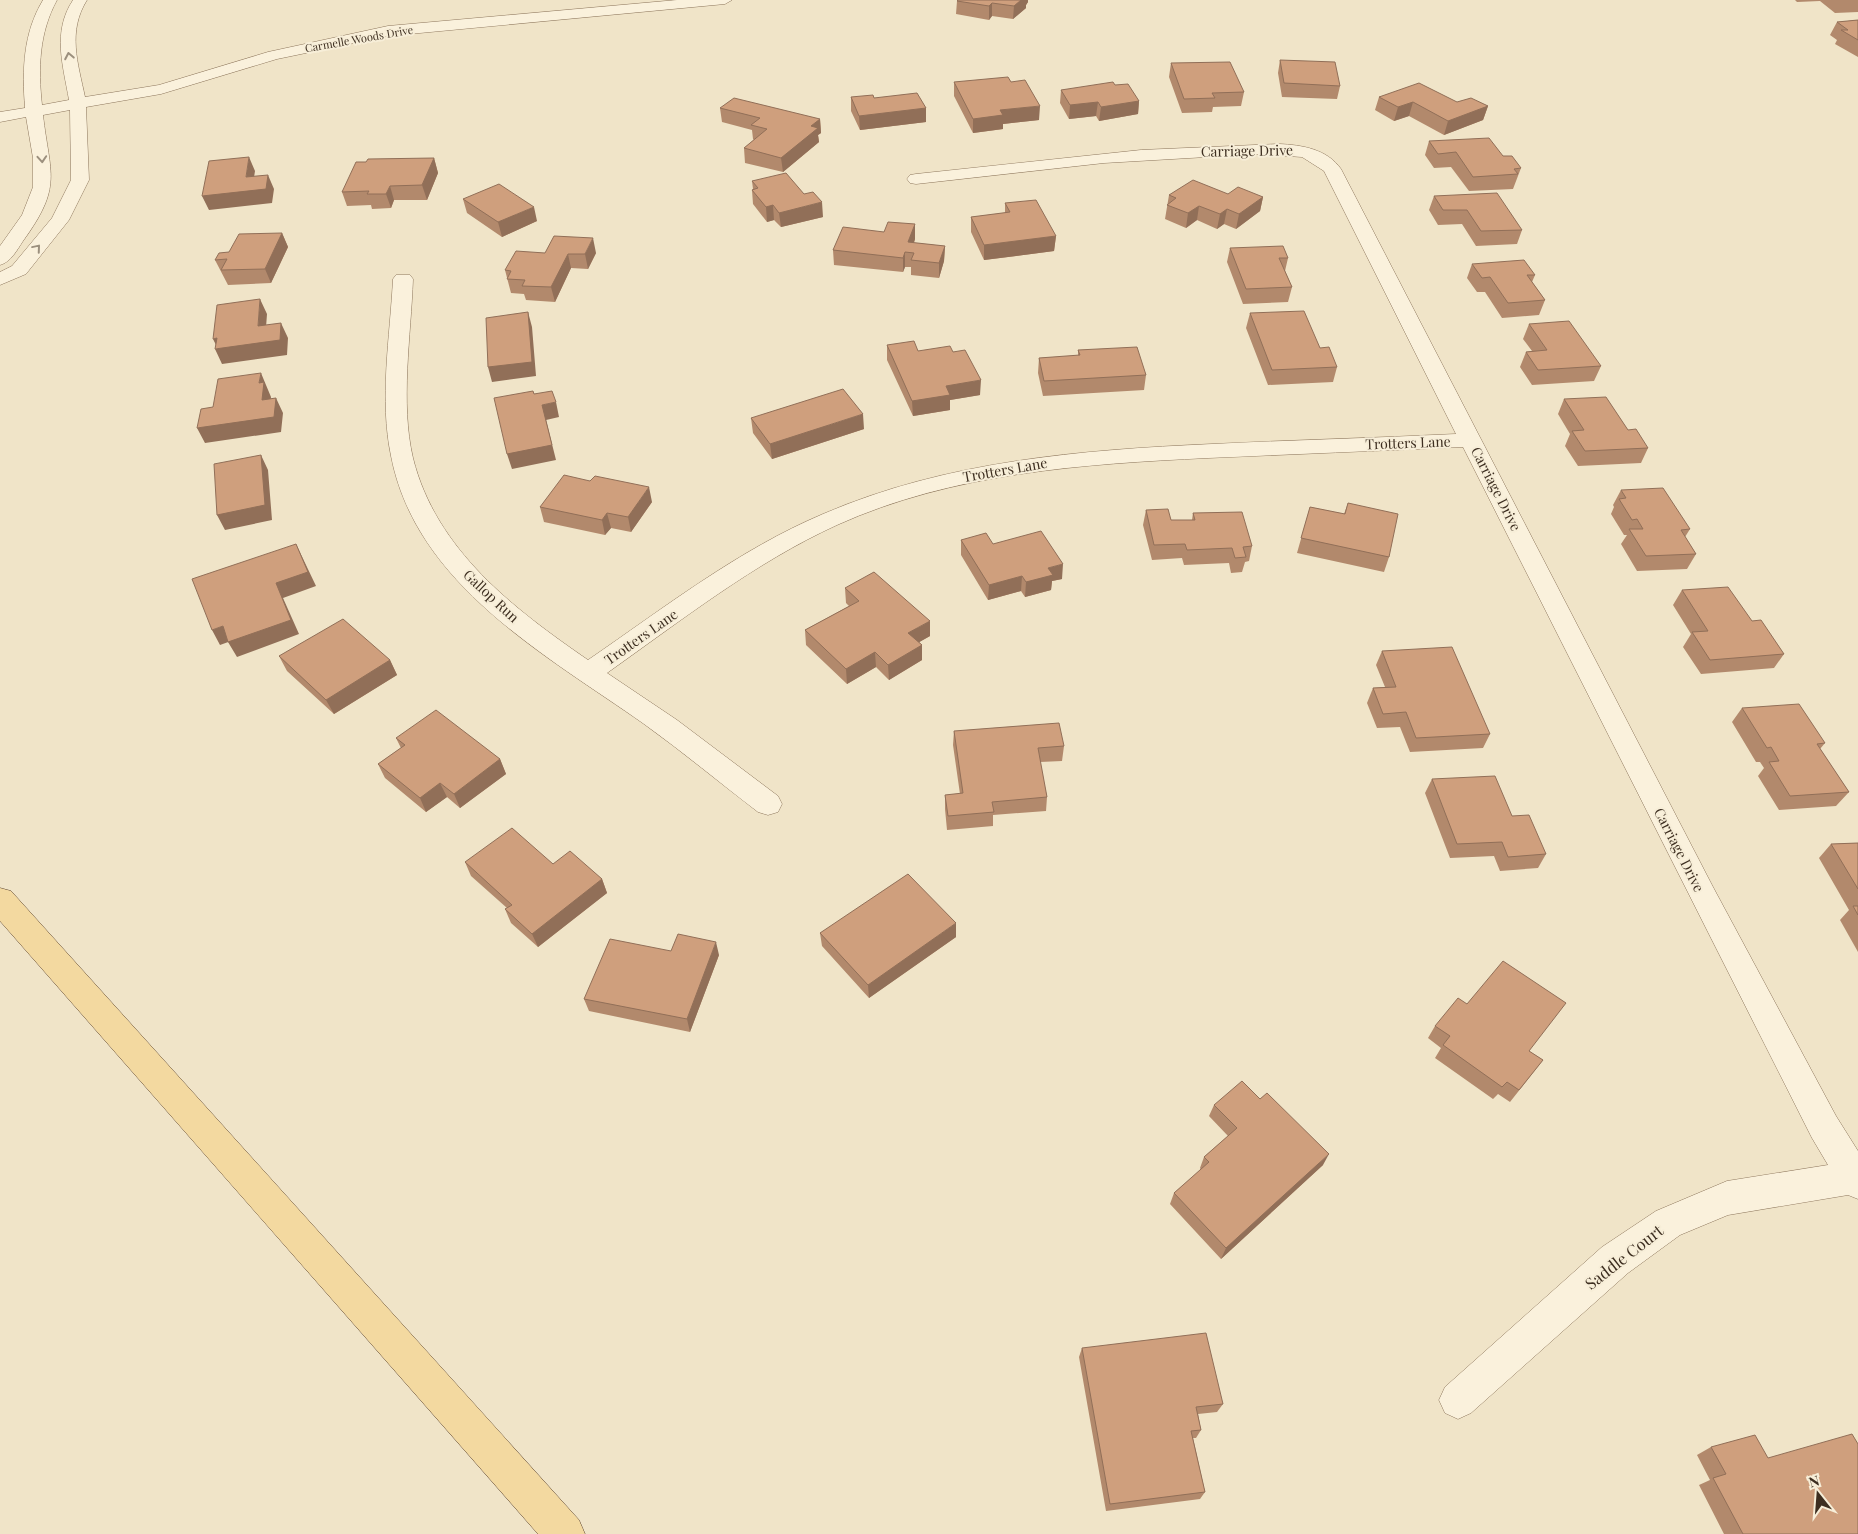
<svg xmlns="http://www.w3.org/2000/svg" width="1858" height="1534" viewBox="0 0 1858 1534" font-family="'Playfair Display',serif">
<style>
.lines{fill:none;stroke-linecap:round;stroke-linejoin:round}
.minor-casing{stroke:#8d765c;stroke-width:1}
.major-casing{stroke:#5b4430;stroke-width:1}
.minor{fill:#faf1dc;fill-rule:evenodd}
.major{fill:#f3d9a0;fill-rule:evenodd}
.wall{fill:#b2896c}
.shaded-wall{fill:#916f58}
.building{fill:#cf9f7d;stroke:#916f58}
.oneway{stroke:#9c907e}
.labels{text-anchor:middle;stroke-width:4;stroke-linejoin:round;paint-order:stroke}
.far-street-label{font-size:11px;fill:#3d2e20;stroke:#f7eed8}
.street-label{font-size:14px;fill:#3d2e20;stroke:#f7eed8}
.near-street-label{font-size:16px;fill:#3d2e20;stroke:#f7eed8}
</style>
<rect width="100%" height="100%" fill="#f0e4c8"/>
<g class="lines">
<defs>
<path id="minor" d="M43,0h14c-18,33 -19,68 -15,105l27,-5c-6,-35 -17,-68 4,-100h14c-20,32 -9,63 -2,97l74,-12 109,-33 120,-26 289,-26h55l-7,4 -337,32 -111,23 -116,35 -75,13 3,73 -20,40 -43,54 -26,11v-13l12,-6 40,-48 19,-38 -1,-70 -27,5c7,60 20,71 -20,126 -6,9 -12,21 -23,24v-19l22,-31 11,-28v-29l-7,-41 -26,5v-10l25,-4c-3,-38 -2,-75 18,-108z
M1279,144c23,1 48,5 62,25l372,718 123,229 22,35v48l-10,-4 -120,20 -48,20 -52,38 -157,140 -13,6 -13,-6 -6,-13 6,-13 157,-140 54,-36 71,-30 101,-16 -16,-27 -349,-691c-85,4 -170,7 -255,11 -125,6 -256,15 -371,67 -83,38 -155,95 -230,148l70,47 101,76 4,8 -4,8 -10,3 -10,-3c-38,-29 -75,-60 -114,-88 -98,-69 -228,-139 -253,-268 -12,-57 -1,-119 2,-177l3,-4h14l3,4c-2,56 -13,124 0,179 23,92 101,151 175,202 76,-52 150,-110 235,-146 123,-53 257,-64 389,-70 81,-4 163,-6 244,-10l-132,-263 -22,-14 -44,-3 -154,9 -188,21 -6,-1 -3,-4 3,-4 6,-1 225,-24z"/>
<path id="major" d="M0,888l11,3 568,629 6,14h-47l-538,-613z"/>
</defs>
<use href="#minor" class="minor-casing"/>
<use href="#major" class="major-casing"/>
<use href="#minor" class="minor"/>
<use href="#major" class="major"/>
</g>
<path class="wall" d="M1795,0h63v12l-23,1 -15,-12 -23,1z
M957,1l71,1 -2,3v3l-13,11 -21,-3 -3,4 -33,-6z
M1858,20v37l-23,-13 2,-4 -7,-5 7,-13z
M1280,60l60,26 -3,13 -55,-2 -4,-24z
M1171,63l73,29 -3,14 -28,1 -1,5 -30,1 -13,-36z
M954,82h57l28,38 -36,4v5l-30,4 -19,-37z
M1115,85l24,16 -1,13 -39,7 -3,-5 -27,3 -9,-16 1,-13z
M851,97l23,1 52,10v14l-66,8 -9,-19z
M1379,97l78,5 31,4 -5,14 -39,15 -35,-19 -15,5 -19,-11z
M720,108l100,11 1,14 -3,2 1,7 -36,30 -38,-9 -1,-15 10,-8 -1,-1 -1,-9 -30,-8z
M1429,141l74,15 18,12 -8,21 -44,2 -18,-24 -17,1 -9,-13z
M434,158l4,15 -11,27h-33l-3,8 -19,1 -1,-4 -24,1 -5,-14 24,-30z
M752,181l71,36 -42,10 -7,-7 -7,2 -14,-18 -1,-14 1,-1z
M1228,194l35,3 -3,14 -24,18 -12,-5 -7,5 -20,-9 -11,8 -21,-9 4,-24z
M1434,196l88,34 -5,14 -41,2 -14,-22 -24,1 -9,-15z
M463,199l74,22 -35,16 -35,-24z
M1005,203l51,33 -2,15 -70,9 -13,-28v-15l34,-4z
M915,224v15l-1,4 31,3 -1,15 -5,17 -28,-3v-8h-6l-2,5 -69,-7 -1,-15 51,-18z
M282,233l6,14 -17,36 -43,2 -13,-25 14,-8z
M1230,248l58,10 -3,13 7,16 -4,15 -45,2 -16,-42z
M545,253h51l-8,16 -17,-1 -16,34 -29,-2 -2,-6 -13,-1 -6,-23z
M1472,264l63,11 -3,7 13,18 -6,15 -37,3 -17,-26h-8l-10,-14z
M1250,313l87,54 -4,15 -65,3 -22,-57z
M1529,324l72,42 -7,15 -62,4 -12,-18 6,-15 6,-1 -9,-12z
M887,345l31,6 35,1 27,43 -30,5v10l-37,6 -26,-56z
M1078,350l68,25 -2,15 -101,6 -5,-23 1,-15 39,-2z
M1564,399l64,31 20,18 -7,15 -63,3 -13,-20 5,-12 -12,-20z
M751,418l113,11 -92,30 -19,-26z
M1621,490l69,39 -5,8 11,17 -9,15 -50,2 -16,-27 6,-9h-3l-13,-21 3,-7 -1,-2z
M652,502l-21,30 -20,-4 -6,7 -61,-13 -4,-15z
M1348,503l41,54 -5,15 -87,-19 13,-46 34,7z
M1146,510l25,10h21l1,-7 59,33 -3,15 -4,1 -3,10 -11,1 -2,-10 -45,2 -2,-7 -30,2 -9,-35z
M961,540l32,4 69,35 -10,2 -1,9 -26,7 -4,-6 -33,9 -27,-45z
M845,588l85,48 -11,6 3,3v15l-33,20 -13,-13 -29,17 -41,-39 -1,-15 44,-24 -3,-3z
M1682,590l70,31 32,33 -10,14 -73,6 -18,-27 8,-13 -18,-29z
M1382,651l108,83 -7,14 -73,4 -10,-25 -23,1 -10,-25 6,-15 12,-1 -9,-22z
M279,656l111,4 7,15 -63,39 -47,-43z
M1742,708l83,35 -5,6 29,43 -13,14 -57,4 -21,-34 6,-8 -4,-6h-4l-24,-40z
M954,731l110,15 -2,15 -22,1 7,35 -1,14 -53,4v11l-46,4 -2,-21v-14l15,-1 -7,-49z
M396,738l104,21 6,15 -46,34 -13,-11 -21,15 -41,-34 -7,-14 23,-16z
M1432,779l80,37 34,38 -8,14 -38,3 -6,-15 -44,2 -25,-65z
M1858,843v109l-18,-32 9,-10 -30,-52 12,-14z
M465,862l137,17 5,14 -69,54 -27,-24 -6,-14 2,-1 -36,-32z
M820,933l136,4 -87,61 -47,-52z
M671,951l48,4 -29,77 -101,-21 -5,-12z
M1435,1026l94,25 14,9 -33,42 -12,-8 -5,5 -58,-41 6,-10 -13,-10z
M1214,1105l109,60 -102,94 -51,-55 4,-11 27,-23 -1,-2 4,-11 24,-21 -19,-20z
M1082,1348l141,56 -6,8 -19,2 3,16 -5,8h-3l12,54 -5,7 -94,12 -27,-154z
M1711,1447l57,11 90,76h-134l-25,-49 11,-5 -13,-25z"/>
<path class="shaded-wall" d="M1021,0h7v2l-2,3v3l-13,11 1,-13z
M992,3v13l-3,4v-14z
M1139,101l-1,13 -39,7 2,-14z
M1098,102l-2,14 -27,3 1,-14z
M1413,102l-4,14 -15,5 4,-14z
M1040,106l-1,14 -36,4v5l-30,4v-14l27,-9z
M1488,106l-5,14 -39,15 4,-14z
M926,108v14l-66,8 -1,-14z
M820,119l1,14 -3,2 1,7 -36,30 -2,-14 30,-32z
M249,157l6,14 -3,19 16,-15 6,14 -2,14 -63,7 -7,-14 44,-19z
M434,158l4,15 -11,27 -5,-15z
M390,186l4,14 -3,8 -5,-14z
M1263,197l-3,14 -24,18 3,-15z
M822,202l1,15 -42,10 -2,-14z
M773,205l1,15 -7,2 -1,-15z
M1199,206l-2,14 -11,8 2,-15z
M534,207l3,14 -35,16 -4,-15z
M1227,209l-3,15 -7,5 3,-15z
M915,224v15l-5,14 -2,-11z
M282,233l6,14 -17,36 -6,-14z
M1056,236l-2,15 -70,9v-15z
M593,238l3,15 -8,16 -3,-15z
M945,246l-1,15 -5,17v-15z
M905,252v15l-2,5v-14z
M568,254l3,14 -16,34 -4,-15z
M260,299l7,15 -2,27 -7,-15z
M528,312l4,15 4,49 -44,6 -4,-15z
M281,323l7,15 -1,17 -65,9 -7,-15h3l-5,-10z
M261,373l10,24 -2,18 -7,-15 -3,-17z
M981,380l-1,15 -30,5v10l-37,6 -1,-15 34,-15z
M276,398l7,15 -2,19 -76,11 -8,-15z
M556,402l3,15 -13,3 10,40 -44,9 -5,-15 35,-49z
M863,414l1,15 -92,30 -2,-15z
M261,455l7,15 4,50 -47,10 -8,-15z
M649,487l3,15 -21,30 -3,-15z
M607,513l4,15 -6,7 -3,-15z
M296,544l20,42 -33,12 16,36 -62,23 -9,-15 48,-59z
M1063,564l-1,15 -10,2 -1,9 -26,7 1,-15 22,-14z
M1022,576l-1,15 -33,9 1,-15z
M930,621v15l-21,12 -1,-15z
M223,626l8,15 -11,4 -8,-15z
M922,645v15l-33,20 -1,-15z
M875,652l1,15 -29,17 -1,-15z
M390,660l7,15 -63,39 -8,-14z
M500,759l6,15 -46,34 -6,-14z
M440,783l7,14 -21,15 -6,-14z
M602,879l5,14 -69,54 -6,-13z
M956,923v14l-87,61 -1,-13z
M716,942l3,13 -29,77 -3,-13z
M1329,1154l-6,11 -102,94 5,-11z"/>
<path class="building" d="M958,0h63l-7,6 -22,-3 -3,3 -32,-5z
M1858,20v20l-17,-10h7l-11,-8z
M1280,60l55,2 5,24 -56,-3z
M1230,62l14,30 -32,1 3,5 -31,1 -13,-36z
M1008,77l3,5 14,-2 15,26 -40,4 3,5 -30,4 -19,-37z
M1113,82l2,3 13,-1 11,17 -38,6 -3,-5 -28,3 -9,-15z
M1419,83l38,19 14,-4 17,8 -40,15 -35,-19 -15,5 -19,-10z
M917,93l9,15 -67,8 -8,-19 22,-2 1,3z
M734,98l86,21 -9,7 7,2 -37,30 -37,-10 23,-19 -16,-4 9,-7 -40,-10z
M1489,138l14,18h9l9,12 -7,1 4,5 -45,3 -17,-25 -18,2 -9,-13z
M249,157l-3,20 22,-2 -2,14 -64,7 7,-35z
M434,158l-12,27 -32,1 -4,8h-19l2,-3 -27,1 14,-30h10l2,-3z
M786,173l18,21 9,-2 9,10 -43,11 -6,-8 -7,2 -14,-17 6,-2 -6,-7z
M1193,180l35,14 10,-7 25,10 -24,17 -12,-5 -7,5 -21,-8 -11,7 -21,-8 9,-7 -7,-3z
M499,184l35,23 -36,15 -35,-23z
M1497,193l25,37 -41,1 -14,-21h-24l-9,-14z
M1036,200l20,36 -72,9 -13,-28 39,-5 -5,-9z
M888,222l27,2 -7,18 37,4 -6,17 -28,-3 3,-7 -9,-1 -2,6 -70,-8 10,-23 41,5z
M282,233l-17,36 -44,1 6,-11 -12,1 4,-7 10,-1 10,-18z
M554,236l39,2 -8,16h-17l-17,33 -29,-1 3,-6 -18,-1 4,-8 -6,-1 11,-19 29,2z
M1283,246l5,12h-9l13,29 -46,2 -16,-41z
M1524,260l11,15h-8l18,25 -37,3 -18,-26 -8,1 -10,-14z
M260,299l-2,27 23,-3 -1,17 -65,9 2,-11 -4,1 4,-34z
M1304,311l16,37 9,-1 8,20 -65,3 -22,-57z
M528,312l4,50 -44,5 -2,-49z
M1569,321l32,45 -63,4 -12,-18 21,-2 -18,-26z
M914,341l4,10 32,-5 3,6 12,-2 16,30 -35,6 4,9 -38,6 -25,-56z
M1137,347l9,28 -102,6 -5,-23 41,-3 -2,-5z
M261,373l-2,10 5,-1 -2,18 14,-2 -2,19 -77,11 4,-19 12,-2 5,-28z
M843,389l20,25 -93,30 -19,-26z
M533,391l1,3 18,-3 4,11 -14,3 10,40 -45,9 -13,-56z
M1606,397l22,33 8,-1 12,19 -63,3 -13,-20 12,-1 -20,-31z
M261,455l4,50 -48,10 -3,-51z
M564,475l26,6 5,-5 54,11 -21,30 -21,-4 -5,7 -62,-13z
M1663,488l27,41 -9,1 15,24 -50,2 -17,-27h14l-6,-10 -5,1 -13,-21 7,-1 -5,-8z
M1348,503l50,11 -9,43 -88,-19 9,-31 35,7z
M1168,509l3,11h24l-2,-7 49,-1 10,34 -9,1 3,10 -11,1 -3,-10 -45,2 -2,-6 -31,1 -8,-35z
M1041,531l22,33 -15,4 5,7 -27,7 -4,-6 -33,9 -28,-45 25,-7 7,11z
M296,544l12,28 -32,11 15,37 -63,22 -5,-16 -11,4 -20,-51z
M874,572l56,49 -22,12 14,12 -34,20 -13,-13 -29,17 -41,-39 54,-29 -14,-13z
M1728,587l24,34 9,-1 23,34 -74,6 -18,-28 16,-1 -26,-41z
M343,619l47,41 -64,40 -47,-44z
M1452,647l38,87 -74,4 -10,-26 -23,2 -10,-26 23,-1 -14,-36z
M1799,704l26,39 -8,1 32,48 -59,4 -21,-34 10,-1 -8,-14 -4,1 -25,-40z
M436,710l64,49 -46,35 -14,-11 -20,15 -42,-34 27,-19 -9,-7z
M1059,723l5,23 -26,2 9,49 -55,5 2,10 -46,4 -3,-21 18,-2 -9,-62z
M1495,776l17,40 17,-1 17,39 -38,3 -6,-15 -45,2 -25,-65z
M512,828l41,36 17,-13 32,28 -70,55 -27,-25 7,-4 -47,-43z
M1858,843v46l-27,-45z
M908,874l48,49 -88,62 -48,-52z
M1853,906h5v9z
M678,934l38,8 -29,77 -103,-20 26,-60 61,12z
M1503,961l63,42 -37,48 14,9 -24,30 -12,-8 -5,5 -59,-42 7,-9 -15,-10 23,-28 9,6z
M1242,1081l18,18 7,-6 62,61 -103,94 -52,-55 35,-31 -5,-5 33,-29 -23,-23z
M1206,1333l17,71 -27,3 5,23 -10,1 14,61 -95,12 -28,-156z
M1852,1434l6,10v90h-115l-30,-56 13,-4 -15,-27 44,-12 13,23z"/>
<defs><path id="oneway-chevron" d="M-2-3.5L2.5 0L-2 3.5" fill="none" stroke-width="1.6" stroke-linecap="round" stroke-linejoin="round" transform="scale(1.25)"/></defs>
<g class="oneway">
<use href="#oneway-chevron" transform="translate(69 56) rotate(-101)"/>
<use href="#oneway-chevron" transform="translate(42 159) rotate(86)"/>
<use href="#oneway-chevron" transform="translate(37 248) rotate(-50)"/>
</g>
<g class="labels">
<g class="far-street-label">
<text transform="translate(359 39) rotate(-10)" y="4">Carmelle Woods Drive</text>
</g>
<g class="street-label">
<text transform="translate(1247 151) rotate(-1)" y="5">Carriage Drive</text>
<text transform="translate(1408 443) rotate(-2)" y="5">Trotters Lane</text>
<text transform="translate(1005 470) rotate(-10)" y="5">Trotters Lane</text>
<text transform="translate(1496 489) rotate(63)" y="5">Carriage Drive</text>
<text transform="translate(491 596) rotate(43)" y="5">Gallop Run</text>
<text transform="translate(641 637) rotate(-35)" y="5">Trotters Lane</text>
<text transform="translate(1679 850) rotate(63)" y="5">Carriage Drive</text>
</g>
<g class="near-street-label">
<text transform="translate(1624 1257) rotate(-38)" y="6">Saddle Court</text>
</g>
</g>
<g transform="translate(1818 1494) rotate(343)" stroke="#f7eed8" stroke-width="4" paint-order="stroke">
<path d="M0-4L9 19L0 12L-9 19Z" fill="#3d2e20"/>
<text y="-8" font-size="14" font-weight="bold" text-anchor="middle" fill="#3d2e20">N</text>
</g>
</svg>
